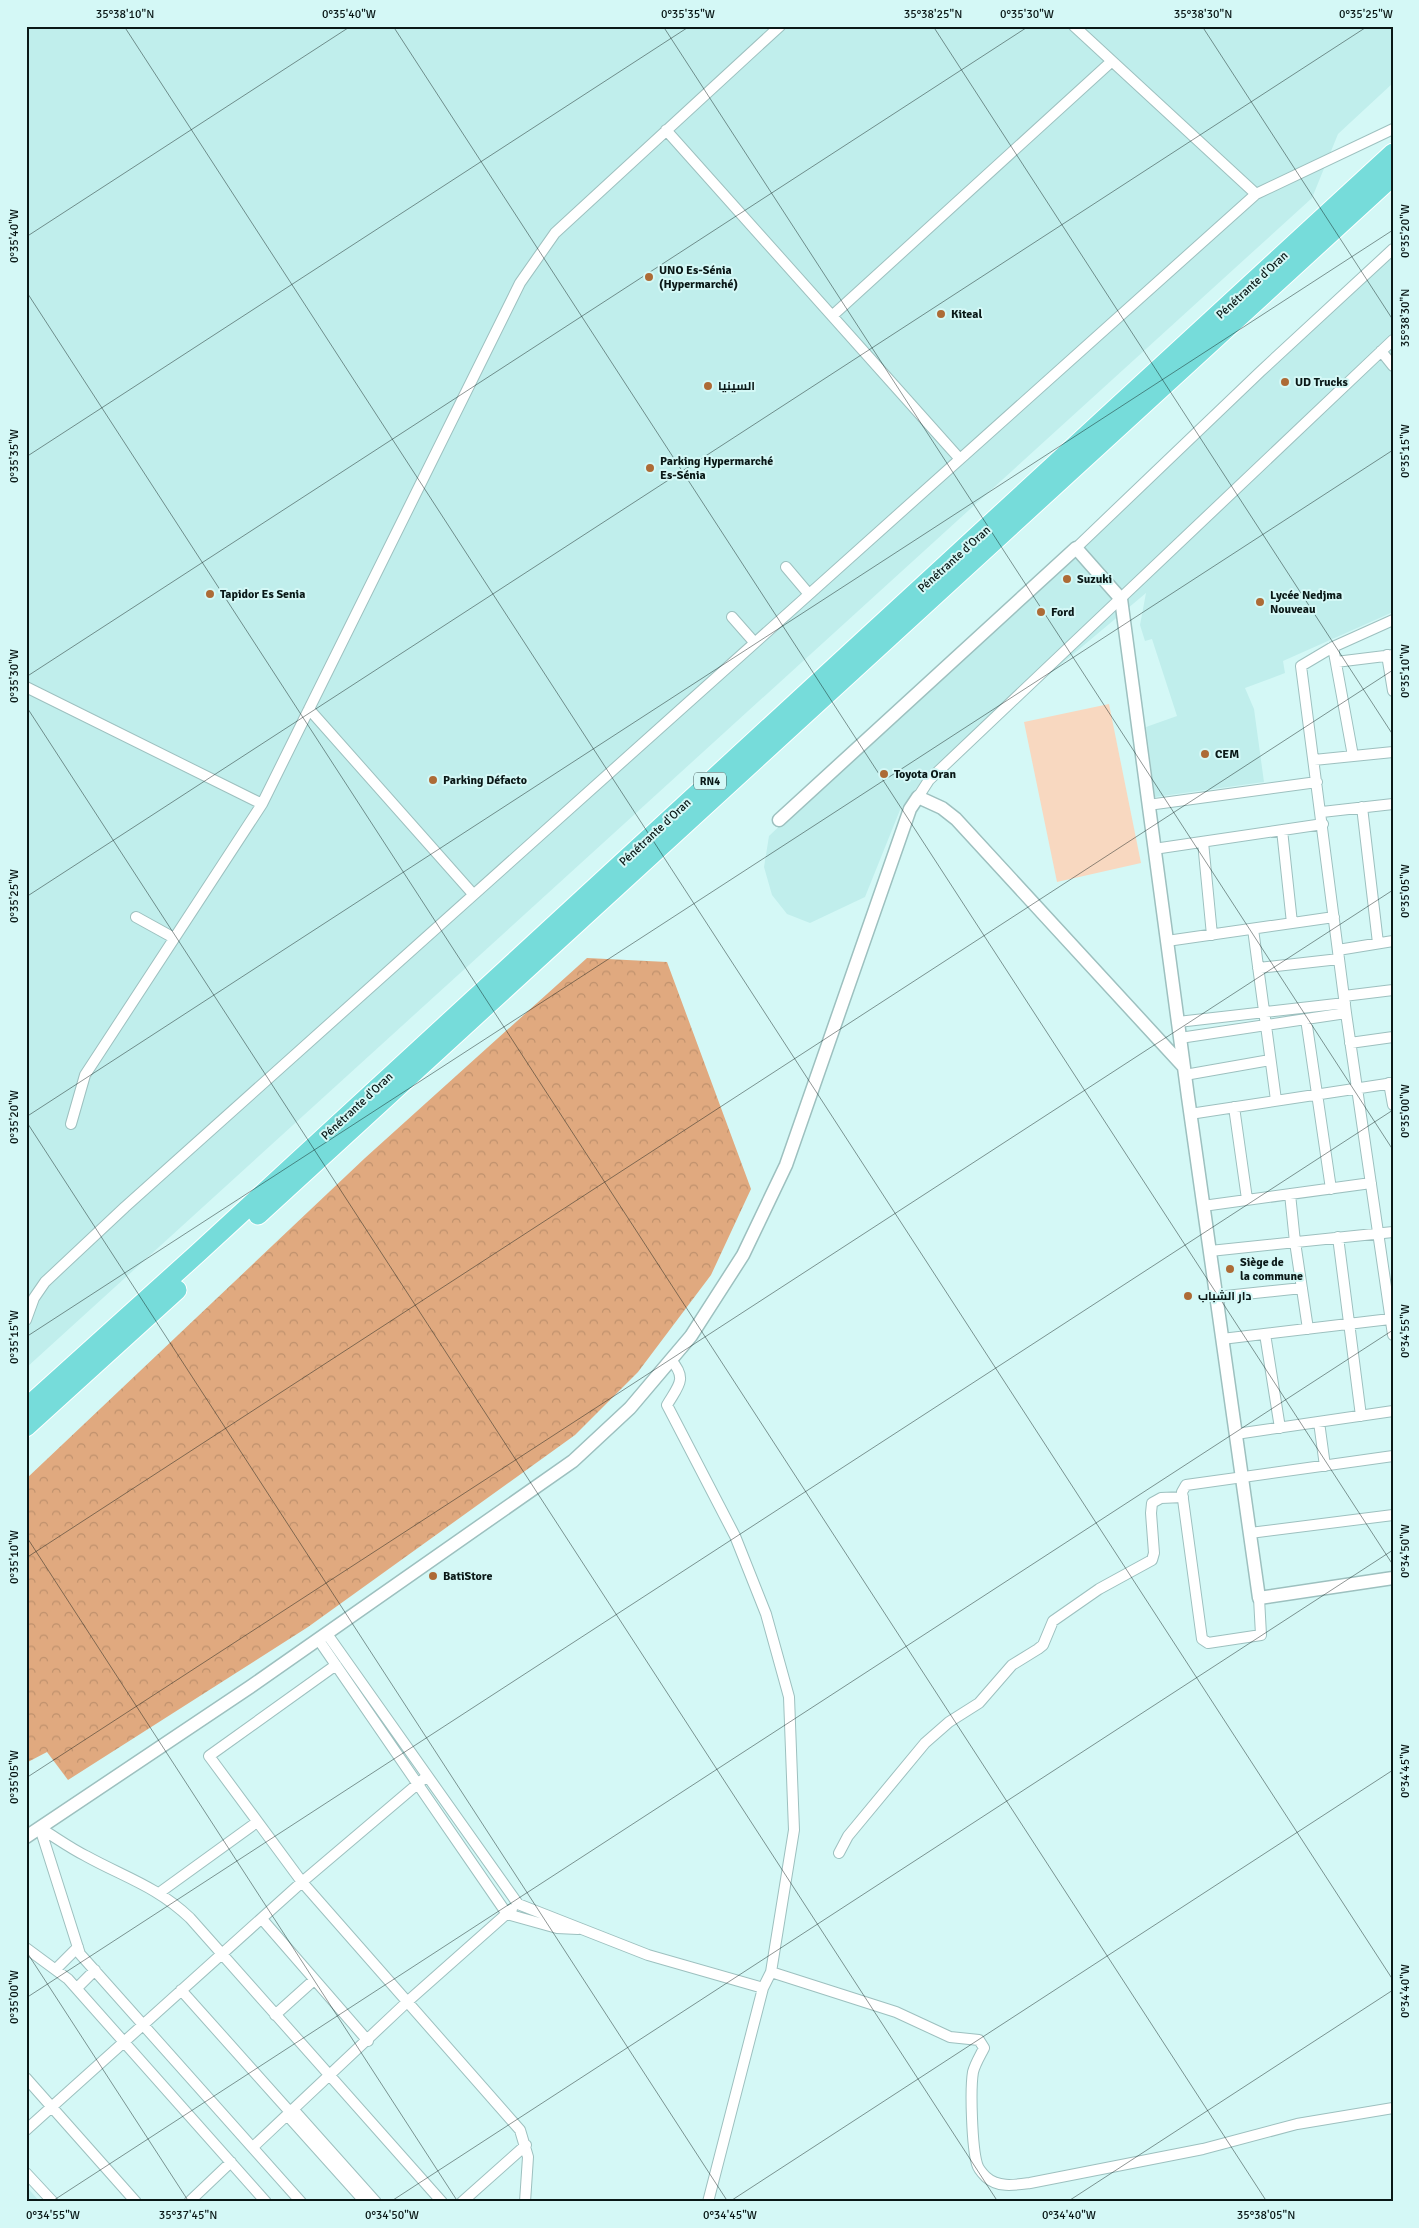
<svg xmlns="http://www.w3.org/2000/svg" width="1419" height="2228" viewBox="0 0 1419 2228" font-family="Signika,Cairo,sans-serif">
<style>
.built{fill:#c0eeec}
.green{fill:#f8d8c0}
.forest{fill:url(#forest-crowns)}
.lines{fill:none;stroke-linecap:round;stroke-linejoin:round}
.minor-casing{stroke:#9dc0bf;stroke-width:12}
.tertiary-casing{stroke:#9dc0bf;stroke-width:15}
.motorway-casing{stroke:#fff;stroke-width:21}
.minor{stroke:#fff;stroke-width:10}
.tertiary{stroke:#fff;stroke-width:12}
.motorway{stroke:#76dcda;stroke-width:19}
.ticks{fill:none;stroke:#0a1817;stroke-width:1;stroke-opacity:0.45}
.poi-dot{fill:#ad6b36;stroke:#d4f8f6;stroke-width:2}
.labels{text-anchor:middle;stroke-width:4;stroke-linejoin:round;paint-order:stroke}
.shield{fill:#d4f8f6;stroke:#475b5a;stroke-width:1}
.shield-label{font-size:11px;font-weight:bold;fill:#0a1817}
.poi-label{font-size:12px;font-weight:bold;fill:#0a1817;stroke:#d4f8f6;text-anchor:start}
.street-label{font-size:12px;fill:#0a1817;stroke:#d4f8f6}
.neatline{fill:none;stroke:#0a1817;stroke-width:2}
.ticks-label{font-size:12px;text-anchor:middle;fill:#0a1817}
</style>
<defs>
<pattern id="forest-crowns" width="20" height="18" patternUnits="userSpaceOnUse" patternTransform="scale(1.25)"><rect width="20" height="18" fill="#e0a97f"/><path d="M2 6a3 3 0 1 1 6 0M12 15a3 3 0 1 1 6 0" fill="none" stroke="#bf916d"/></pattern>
</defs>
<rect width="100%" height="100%" fill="#d4f8f6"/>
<path class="built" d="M26,26h1367v57l-55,51 -26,64 -1286,1170z
M1393,245v367l-110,49 2,12 -40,15 9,21 10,73 -109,15 -9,-70 31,-11 -25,-77 -7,2 -5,-16 6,-32 -225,189 -21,28 -35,87 -55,26 -23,-9 -15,-19 -8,-28 5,-31z
M26,2186l14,16h-14z"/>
<path class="green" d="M1109,704l32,159 -84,19 -33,-160z"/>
<path class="forest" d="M587,958l80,4 84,227 -40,86 -73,97 -63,63 -267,192 -240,153 -21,-28 -21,11v-284l339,-321z"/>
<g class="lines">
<defs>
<path id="minor" d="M1074,26l182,168
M666,130l293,328
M832,316l280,-255
M1381,351l12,15
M1076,548l185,-177 132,-122
M786,567l22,26
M732,617l22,25
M1393,620l-60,27 -32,19 45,347 47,322
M1333,647l20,109
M1387,655l6,36
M1336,662l57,-7
M26,687l236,117
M309,709l164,185
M1314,760l79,-8
M918,797l11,-17 464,-440
M1148,805l169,-23
M1362,807l16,136
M1322,812l71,-8
M1282,830l10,93
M1203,842l9,93
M1154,849l169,-25
M136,917l38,21
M1253,929l23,171
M1167,941l167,-24
M1338,950l55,-9
M1258,968l81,-9
M1344,996l49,-6
M1306,1019l25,170
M1178,1022l167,-19
M1180,1038l166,-25
M1350,1043l43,-6
M1185,1075l85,-15
M1389,1083l4,22
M1234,1107l13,92
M1190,1114l203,-31
M71,1124l14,-49 177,-271 258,-521 35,-50 225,-207
M1290,1194l5,48 13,87
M1203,1206l168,-23
M1338,1237l23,179
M1210,1251l183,-19
M1216,1297l86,-9
M26,1320l8,-22 11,-16 80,-75 1131,-1013 137,-65
M1265,1334l15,94
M1222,1339l168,-20
M671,1360c17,19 7,26 -4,45l68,131 31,78 23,83 5,133 -23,142 -8,16
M1319,1422l6,44
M1236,1434l157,-23
M1250,1533l143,-18
M1259,1598l2,37 -53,8 -6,-4 -20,-147 4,-7 207,-29
M327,1634l191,270 130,51 115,33 -55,214
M318,1639l189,275 50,14 21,1
M336,1665l-127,91 93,126 218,248 8,27 -3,45
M40,1828c15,9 30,20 46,28 40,22 70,30 104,62l252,284
M40,1828l40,126 221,248
M839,1853l9,-17 77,-93 24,-21 30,-19 33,-38 26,-16 5,-4 10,-24 46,-32 53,-29 2,-7 -3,-40 1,-10 9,-5 22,-1
M159,1893l98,-71
M262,1919l106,122
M26,1948l42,31 198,223
M56,1969l22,-22
M771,1972l125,40 54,25 29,3 5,8c-4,8 -9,16 -11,24 -3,18 -1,75 4,92 1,4 6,10 9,13 12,11 29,8 44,6l173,-34 94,-25 96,-16
M77,1988l18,-18
M181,1990l109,122
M275,2015l39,-35
M26,2078l110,124
M293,2109l83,93
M287,2115l78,87
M26,2130l276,-248 125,-106
M253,2147l154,-145 105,-93
M26,2173l27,29
M189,2202l42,-40
M462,2202l64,-57"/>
<path id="tertiary" d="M779,820l297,-272 45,51 67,498 71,501 134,-20
M26,1837l224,-150 323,-226 57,-53 61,-72 52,-81 43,-90 124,-356 8,-12 24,11 14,11 227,247"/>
<path id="motorway" d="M258,1215l1135,-1039
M26,1408l172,-155 1195,-1100
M26,1427l151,-137"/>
</defs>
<use href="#minor" class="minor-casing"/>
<use href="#tertiary" class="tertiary-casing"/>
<use href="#motorway" class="motorway-casing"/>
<use href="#minor" class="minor"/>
<use href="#tertiary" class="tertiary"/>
<use href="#motorway" class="motorway"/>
</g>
<path class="ticks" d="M124,26l1269,1954M393,26l1000,1539M663,26l730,1124M933,26l460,709M1202,26l191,294M26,237l325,-211M26,291l1241,1911M26,457l664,-431M26,677l1003,-651M26,706l972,1496M26,897l1342,-871M26,1117l1367,-887M26,1121l702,1081M26,1337l1367,-887M26,1536l432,666M26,1558l1367,-888M26,1778l1367,-888M26,1951l163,251M26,1998l1367,-888M51,2202l1342,-872M390,2202l1003,-652M729,2202l664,-432M1067,2202l326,-212"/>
<g class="poi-dot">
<circle cx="649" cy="277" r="5"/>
<circle cx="941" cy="314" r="5"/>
<circle cx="1285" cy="382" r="5"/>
<circle cx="708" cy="386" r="5"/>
<circle cx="650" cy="468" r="5"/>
<circle cx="1067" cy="579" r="5"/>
<circle cx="210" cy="594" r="5"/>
<circle cx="1260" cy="602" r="5"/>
<circle cx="1041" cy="612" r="5"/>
<circle cx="1205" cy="754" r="5"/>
<circle cx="884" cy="774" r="5"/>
<circle cx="433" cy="780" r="5"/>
<circle cx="1230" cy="1269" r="5"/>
<circle cx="1188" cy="1296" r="5"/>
<circle cx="433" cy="1576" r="5"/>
</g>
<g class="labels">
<rect class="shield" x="694" y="772.5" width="32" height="17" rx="4"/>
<g class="shield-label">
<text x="710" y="785">RN4</text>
</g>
<g class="poi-label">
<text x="659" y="274">UNO Es-Sénia<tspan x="659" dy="14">(Hypermarché)</tspan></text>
<text x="951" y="318">Kiteal</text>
<text x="1295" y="386">UD Trucks</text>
<text x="718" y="390">السينيا</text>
<text x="660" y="465">Parking Hypermarché<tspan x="660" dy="14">Es-Sénia</tspan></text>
<text x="1077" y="583">Suzuki</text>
<text x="220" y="598">Tapidor Es Senia</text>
<text x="1270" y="599">Lycée Nedjma<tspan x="1270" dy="14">Nouveau</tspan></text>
<text x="1051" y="616">Ford</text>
<text x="1215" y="758">CEM</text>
<text x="894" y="778">Toyota Oran</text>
<text x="443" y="784">Parking Défacto</text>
<text x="1240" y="1266">Siège de<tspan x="1240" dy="14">la commune</tspan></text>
<text x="1198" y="1300">دار الشباب</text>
<text x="443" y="1580">BatiStore</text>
</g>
<g class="street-label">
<text transform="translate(1252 285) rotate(-43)" y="4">Pénétrante d'Oran</text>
<text transform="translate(954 559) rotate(-42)" y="4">Pénétrante d'Oran</text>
<text transform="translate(655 832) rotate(-43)" y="4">Pénétrante d'Oran</text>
<text transform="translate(357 1106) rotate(-43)" y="4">Pénétrante d'Oran</text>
</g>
</g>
<rect width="1419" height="2228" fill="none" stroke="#d4f8f6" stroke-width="55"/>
<rect x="28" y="28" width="1364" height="2172" class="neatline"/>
<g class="ticks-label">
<text x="125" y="18">35°38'10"N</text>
<text x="349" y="18">0°35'40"W</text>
<text x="688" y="18">0°35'35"W</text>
<text x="933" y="18">35°38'25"N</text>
<text x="1027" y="18">0°35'30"W</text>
<text x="1203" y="18">35°38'30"N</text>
<text x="1366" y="18">0°35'25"W</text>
<text transform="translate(1405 231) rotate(-90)" y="4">0°35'20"W</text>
<text transform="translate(14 236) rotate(-90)" y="4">0°35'40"W</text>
<text transform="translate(1405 318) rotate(-90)" y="4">35°38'30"N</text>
<text transform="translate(1405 451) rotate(-90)" y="4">0°35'15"W</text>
<text transform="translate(14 456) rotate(-90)" y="4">0°35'35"W</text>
<text transform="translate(1405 671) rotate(-90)" y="4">0°35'10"W</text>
<text transform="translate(14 676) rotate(-90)" y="4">0°35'30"W</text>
<text transform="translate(1405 891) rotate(-90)" y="4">0°35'05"W</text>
<text transform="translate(14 896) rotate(-90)" y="4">0°35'25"W</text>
<text transform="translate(1405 1111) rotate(-90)" y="4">0°35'00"W</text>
<text transform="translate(14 1117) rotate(-90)" y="4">0°35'20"W</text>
<text transform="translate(1405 1331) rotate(-90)" y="4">0°34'55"W</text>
<text transform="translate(14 1337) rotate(-90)" y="4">0°35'15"W</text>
<text transform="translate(1405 1551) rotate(-90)" y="4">0°34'50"W</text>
<text transform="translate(14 1557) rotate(-90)" y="4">0°35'10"W</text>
<text transform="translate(1405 1771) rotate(-90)" y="4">0°34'45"W</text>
<text transform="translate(14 1777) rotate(-90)" y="4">0°35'05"W</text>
<text transform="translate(1405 1991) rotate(-90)" y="4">0°34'40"W</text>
<text transform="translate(14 1997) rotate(-90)" y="4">0°35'00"W</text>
<text x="53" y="2219">0°34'55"W</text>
<text x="188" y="2219">35°37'45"N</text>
<text x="392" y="2219">0°34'50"W</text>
<text x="730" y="2219">0°34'45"W</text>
<text x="1069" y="2219">0°34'40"W</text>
<text x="1266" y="2219">35°38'05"N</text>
</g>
</svg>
